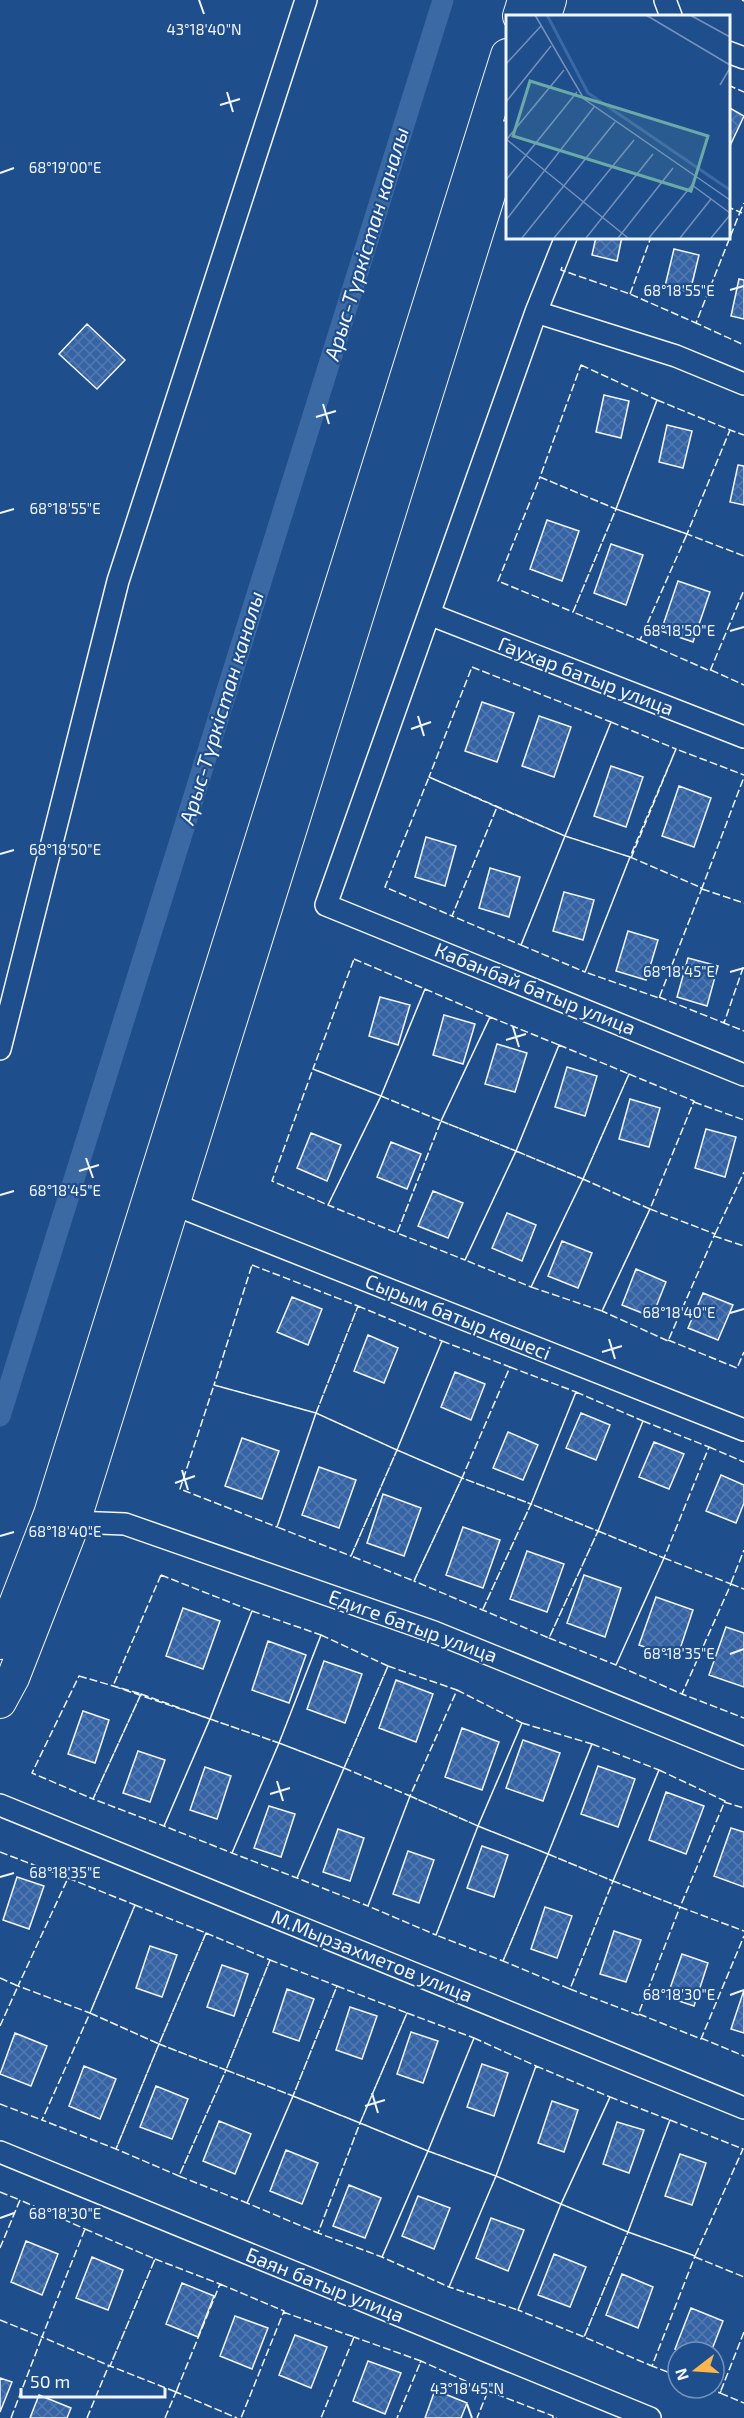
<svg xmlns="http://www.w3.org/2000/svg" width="744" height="2418" viewBox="0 0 744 2418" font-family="'Exo 2',sans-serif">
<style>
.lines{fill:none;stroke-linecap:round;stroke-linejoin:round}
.canal{stroke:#3b69a3;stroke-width:21}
.building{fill:url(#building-cross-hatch);stroke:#f2f6ff;stroke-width:1.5}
.minor-casing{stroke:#f2f6ff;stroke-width:24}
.highway-casing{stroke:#f2f6ff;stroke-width:34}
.minor{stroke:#1f4e8c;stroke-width:21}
.highway{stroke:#1f4e8c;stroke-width:32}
.fence{stroke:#f2f6ff;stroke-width:1.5;stroke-dasharray:8 3;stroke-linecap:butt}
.ticks{fill:none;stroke:#f2f6ff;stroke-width:2}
.labels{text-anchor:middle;stroke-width:4.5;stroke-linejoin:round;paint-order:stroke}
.street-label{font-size:20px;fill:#f2f6ff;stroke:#1f4e8c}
.water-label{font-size:21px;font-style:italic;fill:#f2f6ff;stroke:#1f4e8c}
.inset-river{fill:none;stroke:#3b69a3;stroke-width:3}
.inset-road{fill:none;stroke:#7391ba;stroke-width:1.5}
.view{fill:#6aa9a8;fill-opacity:0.15;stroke:#6aa9a8;stroke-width:3}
.inset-edge{fill:none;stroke:#f2f6ff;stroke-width:3}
.ticks-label{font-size:15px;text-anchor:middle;fill:#f2f6ff;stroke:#1f4e8c;stroke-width:4.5;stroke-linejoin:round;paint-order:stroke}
</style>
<defs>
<pattern id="building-cross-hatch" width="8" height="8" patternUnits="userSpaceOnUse" patternTransform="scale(1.5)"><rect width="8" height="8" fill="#3563a3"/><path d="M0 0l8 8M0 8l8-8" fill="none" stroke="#537ab1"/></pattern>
</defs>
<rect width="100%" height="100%" fill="#1f4e8c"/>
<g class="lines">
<path class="canal" d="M0,1416l443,-1416"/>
</g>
<path class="building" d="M728,107l16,9 -16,34z
M596,237h26l-5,24 -25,-6z
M674,249l25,6 -9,37 -25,-6z
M739,279l5,1v39l-13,-3z
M87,324l38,36 -28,29 -38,-35z
M604,395l25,6 -8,37 -25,-6z
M667,425l25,6 -9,37 -24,-6z
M738,465l6,1v39l-14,-3z
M547,520l32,11 -17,50 -32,-12z
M611,544l32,11 -17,50 -32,-12z
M678,581l32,11 -17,50 -32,-11z
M482,702l32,11 -17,49 -32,-11z
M539,716l32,11 -17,50 -32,-11z
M611,766l32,11 -17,50 -32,-11z
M679,786l32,12 -17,49 -32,-11z
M426,837l30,9 -11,40 -30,-9z
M490,868l30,9 -11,40 -30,-9z
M564,892l30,8 -11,40 -30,-9z
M628,931l30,9 -12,40 -30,-9z
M688,958l30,8 -11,40 -30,-9z
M380,997l30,8 -12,40 -29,-9z
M444,1015l31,9 -12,40 -30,-9z
M497,1044l30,9 -12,39 -30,-8z
M567,1067l30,9 -12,40 -30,-9z
M630,1099l30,9 -11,39 -30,-8z
M706,1129l30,8 -11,40 -30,-9z
M311,1133l30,12 -14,36 -30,-13z
M391,1142l30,12 -14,35 -30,-12z
M433,1191l30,12 -15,35 -30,-12z
M507,1213l29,12 -14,36 -30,-13z
M562,1241l30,12 -14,35 -30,-12z
M636,1269l30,13 -14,35 -30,-12z
M703,1293l30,12 -15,35 -30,-12z
M292,1297l30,12 -14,36 -31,-13z
M368,1335l30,13 -14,35 -30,-12z
M455,1372l30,12 -14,36 -30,-13z
M581,1413l29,12 -14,35 -30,-12z
M508,1432l30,13 -15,35 -30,-12z
M242,1438l37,13 -17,48 -37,-13z
M654,1442l30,12 -15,35 -30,-12z
M319,1467l37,13 -17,48 -37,-13z
M721,1475l23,10v18l-8,20 -30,-12z
M383,1494l38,14 -17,48 -37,-13z
M463,1527l37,13 -17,48 -37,-13z
M527,1551l37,13 -17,48 -37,-13z
M584,1575l37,13 -16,49 -38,-14z
M656,1597l37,13 -16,48 -38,-13z
M183,1608l37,13 -17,48 -37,-13z
M726,1627l18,6v54l-35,-12z
M268,1641l38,14 -17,48 -37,-13z
M324,1661l38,13 -17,49 -38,-14z
M396,1680l37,14 -17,48 -37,-14z
M83,1711l26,9 -14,43 -27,-9z
M462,1728l37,14 -17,48 -37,-13z
M523,1740l37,13 -17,48 -37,-13z
M138,1751l27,9 -15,42 -27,-9z
M598,1766l37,13 -17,48 -37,-13z
M205,1767l26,9 -14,43 -27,-9z
M666,1792l38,14 -18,48 -37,-14z
M269,1806l26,8 -14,43 -27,-9z
M731,1828l13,4v55l-30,-11z
M338,1829l26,9 -14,43 -27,-9z
M482,1846l26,9 -14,42 -27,-9z
M408,1851l26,9 -15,43 -26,-9z
M17,1877l27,9 -15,43 -26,-9z
M545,1907l27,9 -15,42 -26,-9z
M614,1931l27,9 -15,42 -26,-8z
M150,1946l27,9 -15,42 -26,-9z
M682,1954l26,9 -14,43 -27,-9z
M222,1965l26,9 -14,42 -27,-9z
M287,1989l27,10 -15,42 -26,-9z
M744,1990v43l-13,-4z
M350,2007l27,9 -15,43 -26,-9z
M411,2032l27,9 -15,42 -26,-9z
M15,2033l32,13 -16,40 -31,-12z
M482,2064l26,9 -14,43 -27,-9z
M84,2066l32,13 -16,40 -31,-13z
M156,2086l32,13 -16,40 -32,-12z
M552,2101l26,9 -14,42 -26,-9z
M219,2121l32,13 -16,40 -32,-13z
M617,2122l27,8 -15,43 -26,-9z
M286,2150l32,13 -16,41 -32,-13z
M680,2154l26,9 -14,42 -27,-9z
M349,2185l32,13 -16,40 -32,-12z
M418,2196l32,12 -16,41 -32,-13z
M491,2218l33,12 -16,41 -32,-13z
M26,2241l32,13 -16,41 -31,-13z
M554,2254l32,13 -16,40 -32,-12z
M92,2257l31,13 -15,40 -32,-12z
M622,2274l31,13 -15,41 -32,-13z
M182,2283l32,13 -16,41 -32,-13z
M691,2308l32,13 -12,31h-28l-8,-3z
M235,2316l33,12 -16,41 -32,-13z
M295,2335l32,12 -16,41 -32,-13z
M368,2361l33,12 -16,41 -32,-13z
M0,2378l12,4 -12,30z
M435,2390l32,13 -6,15h-36z
M39,2395l32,13 -4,10h-37z"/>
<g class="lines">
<defs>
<path id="minor" d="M665,0l6,16
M728,52l16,6
M566,237l-30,75 -210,593 418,170
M536,312l140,44 68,28
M429,614l315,123
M0,1049l118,-468 188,-581
M173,1204l571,226
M74,1522l51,2 309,108 310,126
M0,1805l744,303
M0,2152l650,266"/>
<path id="highway" d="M519,16l5,-16
M545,16l5,-16
M0,1643l50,-129 457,-1459
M0,1702l13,-24 61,-156 433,-1385"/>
</defs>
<use href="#minor" class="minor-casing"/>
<use href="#highway" class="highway-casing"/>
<use href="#minor" class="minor"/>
<use href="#highway" class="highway"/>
<path class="fence" d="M742,0l2,1
M728,85l16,7
M742,213l-2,-1 4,-9
M562,267l-1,3 69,24 66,29 44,-111 -12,-5
M630,294l21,-57
M697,321l-1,2 48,22
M581,365l76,35 -41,109 -76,-32z
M657,400l73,30 -43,104 -71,-25z
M729,432l1,-2 14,5
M540,477l76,32 -43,103 -75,-31z
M616,509l71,25 -47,106 -67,-28z
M686,536l1,-2 57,22
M640,640l70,31 34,-81
M472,667l139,55 -46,114 -136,-59z
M711,670l33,15
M611,722l65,27 -46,108 -65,-21z
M429,777l68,30 -45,109 -67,-29z
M497,807l68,29 -44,109 -69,-29z
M565,836l65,21 -45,115 -64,-27z
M630,857l72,31 -43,110 -74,-26z
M631,858l45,-109 68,26
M700,888h2l42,-111
M702,889l42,14
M354,959l71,30 -44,107 -68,-27z
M425,989l65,28 -49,104 -60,-25z
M659,997l65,26 20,-58
M490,1017l69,28 -43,106 -75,-30z
M724,1021v2l20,8
M559,1045l70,29 -46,105 -67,-28z
M313,1069l68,27 -53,109 -56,-24z
M629,1074l65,27 -44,108 -67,-30z
M381,1096l60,25 -44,112 -69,-28z
M694,1102l50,18
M441,1121l75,30 -51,109 -68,-27z
M516,1151l67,28 -52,108 -66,-27z
M583,1179l67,30 -48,102 -71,-24z
M650,1209l65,25 -47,107 -66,-30z
M715,1234l29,-62
M714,1236l30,10
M252,1265l106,41 -42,107 -102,-28z
M358,1306l84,35 -45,109 -81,-37z
M668,1340l69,28 7,-16
M442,1341l68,26 -48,111 -65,-28z
M510,1367l66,25 -45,112 -69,-26z
M214,1385l102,28 -39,114 -97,-38z
M576,1392l67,29 -45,110 -67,-27z
M316,1413l81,37 -46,106 -74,-29z
M643,1421l66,26 -45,111 -66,-27z
M709,1447l35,15
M397,1450l65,28 -48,103 -63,-25z
M598,1531l66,27 -48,107 -67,-27z
M664,1558l67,26 -49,110 -66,-29z
M161,1575l91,36 -42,108 -97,-33z
M731,1583l13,-33
M731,1584l13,5
M483,1609l48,-105 -69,-26 -48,103 135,57 49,-107 -67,-27 -48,105
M252,1611l69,24 -42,108 -69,-24z
M321,1635l67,31 -44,102 -65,-25z
M388,1666l69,24 -47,106 -66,-28z
M79,1676l62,18 -48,105 -61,-26z
M457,1690l65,33 -44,103 -68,-30z
M683,1691l-1,3 62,24
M141,1694l69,25 -46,107 -71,-27z
M210,1719l69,24 -47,110 -68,-27z
M522,1723l70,21 -44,110 -70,-28z
M279,1743l65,25 -47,110 -65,-25z
M592,1744l67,26 -46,111 -65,-27z
M344,1768l66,28 -42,110 -71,-28z
M659,1770l66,31 -45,106 -67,-26z
M410,1796l68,30 -42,109 -68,-29z
M724,1802l20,6
M478,1826l70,28 -45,107 -67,-26z
M0,1852l68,26 -1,3
M548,1854l65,27 -43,108 -67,-28z
M68,1878l67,27 -45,108 -72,-27z
M613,1881l67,26 -42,108 -68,-26z
M135,1905l71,28 -47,111 -69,-31z
M680,1907l64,24
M206,1933l64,27 -44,110 -67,-26z
M270,1960l67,26 -44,110 -67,-26z
M0,1978l18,8v-2
M337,1986l70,27 -47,110 -67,-27z
M90,2013l69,31 -43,105 -74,-29z
M407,2013l67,25 -46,113 -68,-28z
M639,2014l62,25 43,-103
M0,2026l18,-40
M474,2038l62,28 -40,110 -68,-25z
M701,2038l43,18
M159,2044l67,26 -47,106 -63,-27z
M536,2066l74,31 -49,107 -65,-28z
M226,2070l67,26 -46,107 -68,-27z
M293,2096l67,27 -42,110 -71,-30z
M610,2097l60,23 -42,112 -67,-28z
M0,2104l42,16
M670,2120l73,29 -48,107 -67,-24z
M360,2123l68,28 -46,106 -64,-24z
M428,2151l68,25 -47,111 -67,-30z
M496,2176l65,28 -43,106 -69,-23z
M0,2192l20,8v1
M561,2204l67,28 -44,105 -66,-27z
M85,2229l70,30 -45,107 -68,-29z
M628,2232l67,24 -43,110 -68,-29z
M0,2248l20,-48 65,29 -1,2
M695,2257l49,20
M155,2259l65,25 -44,108 -66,-26z
M220,2284l64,27 -43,107
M283,2312l71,25 -33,81
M0,2320l42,17 1,-2
M744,2332l-24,61 24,10
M353,2339l1,-2 67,24 -24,57
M420,2363l1,-2 67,30 -11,27
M653,2364l-1,2 26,10
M708,2388l12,5 1,-2
M177,2390l-1,2 61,26
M487,2393l1,-2 65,25v2h4
M11,2418l31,-81
M87,2418l22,-53
M165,2418l11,-26 -2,-1"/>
</g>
<path class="ticks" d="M199,0l5,14M227,92l6,20M220,105l20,-6M0,173l14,-5M730,290l14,-4M323,404l6,20M316,417l20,-6M0,513l14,-4M730,631l14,-4M418,716l6,20M411,729l20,-7M0,854l14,-4M730,972l14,-4M513,1027l6,20M506,1040l20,-6M86,1158l7,20M79,1171l20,-6M0,1195l14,-4M730,1313l14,-4M609,1339l6,20M602,1352l20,-6M182,1470l6,20M175,1483l20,-7M0,1536l14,-4M730,1654l14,-5M277,1781l6,20M270,1794l20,-6M0,1877l14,-4M730,1995l14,-5M372,2093l6,20M365,2106l20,-6M0,2218l14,-5M467,2404l5,14"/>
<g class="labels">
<g class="street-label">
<text transform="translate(586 676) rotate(21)" y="7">Гаухар батыр улица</text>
<text transform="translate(535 989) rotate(22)" y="7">Кабанбай батыр улица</text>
<text transform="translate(458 1317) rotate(22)" y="7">Сырым батыр көшесі</text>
<text transform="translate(413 1626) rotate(20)" y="7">Едиге батыр улица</text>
<text transform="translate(372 1956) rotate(22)" y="7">М.Мырзахметов улица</text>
<text transform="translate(325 2285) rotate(22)" y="7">Баян батыр улица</text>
</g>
<g class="water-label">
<text transform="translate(367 244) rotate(-73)" y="7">Арыс-Түркістан каналы</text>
<text transform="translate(222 708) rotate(-73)" y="7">Арыс-Түркістан каналы</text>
</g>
</g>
<g transform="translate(506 15)">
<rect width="224" height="224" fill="#1f4e8c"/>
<path class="inset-river" d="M41,0l41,78 142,97"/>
<path class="inset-road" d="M29,0l49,84 146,101M140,0l84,50M184,0l40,22M0,49l35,-38M214,70l10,-17M0,87l45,-56M0,124l122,99M1,124l57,-69M0,165l71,-88M0,205l88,-113M16,223l93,-116M48,223l80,-98M80,223l67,-84M112,223l55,-70M143,223l43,-53 38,28M174,223l31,-39M205,223l19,-23"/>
<path class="view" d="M24,66l178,55 -17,55 -178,-55z"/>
<rect width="224" height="224" class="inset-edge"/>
</g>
<g class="ticks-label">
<text x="204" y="35">43°18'40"N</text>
<text x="65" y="173">68°19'00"E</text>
<text x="679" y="296">68°18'55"E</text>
<text x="65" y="514">68°18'55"E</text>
<text x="679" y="636">68°18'50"E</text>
<text x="65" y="855">68°18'50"E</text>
<text x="679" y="977">68°18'45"E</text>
<text x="65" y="1196">68°18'45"E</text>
<text x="679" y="1318">68°18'40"E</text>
<text x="65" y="1537">68°18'40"E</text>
<text x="679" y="1659">68°18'35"E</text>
<text x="65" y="1878">68°18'35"E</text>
<text x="679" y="2000">68°18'30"E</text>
<text x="65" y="2219">68°18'30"E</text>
<text x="467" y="2394">43°18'45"N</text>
</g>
<g transform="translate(696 2370) rotate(253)"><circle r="28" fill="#1f4e8c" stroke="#7391ba" stroke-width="1.5"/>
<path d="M0-4.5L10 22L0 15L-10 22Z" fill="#ffb74d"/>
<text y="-9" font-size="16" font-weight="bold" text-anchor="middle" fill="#f2f6ff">N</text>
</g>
<path d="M21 2388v9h144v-9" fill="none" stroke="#f2f6ff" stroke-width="3"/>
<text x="30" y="2388" font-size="18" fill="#f2f6ff" stroke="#1f4e8c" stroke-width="4.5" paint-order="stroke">50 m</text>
</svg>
